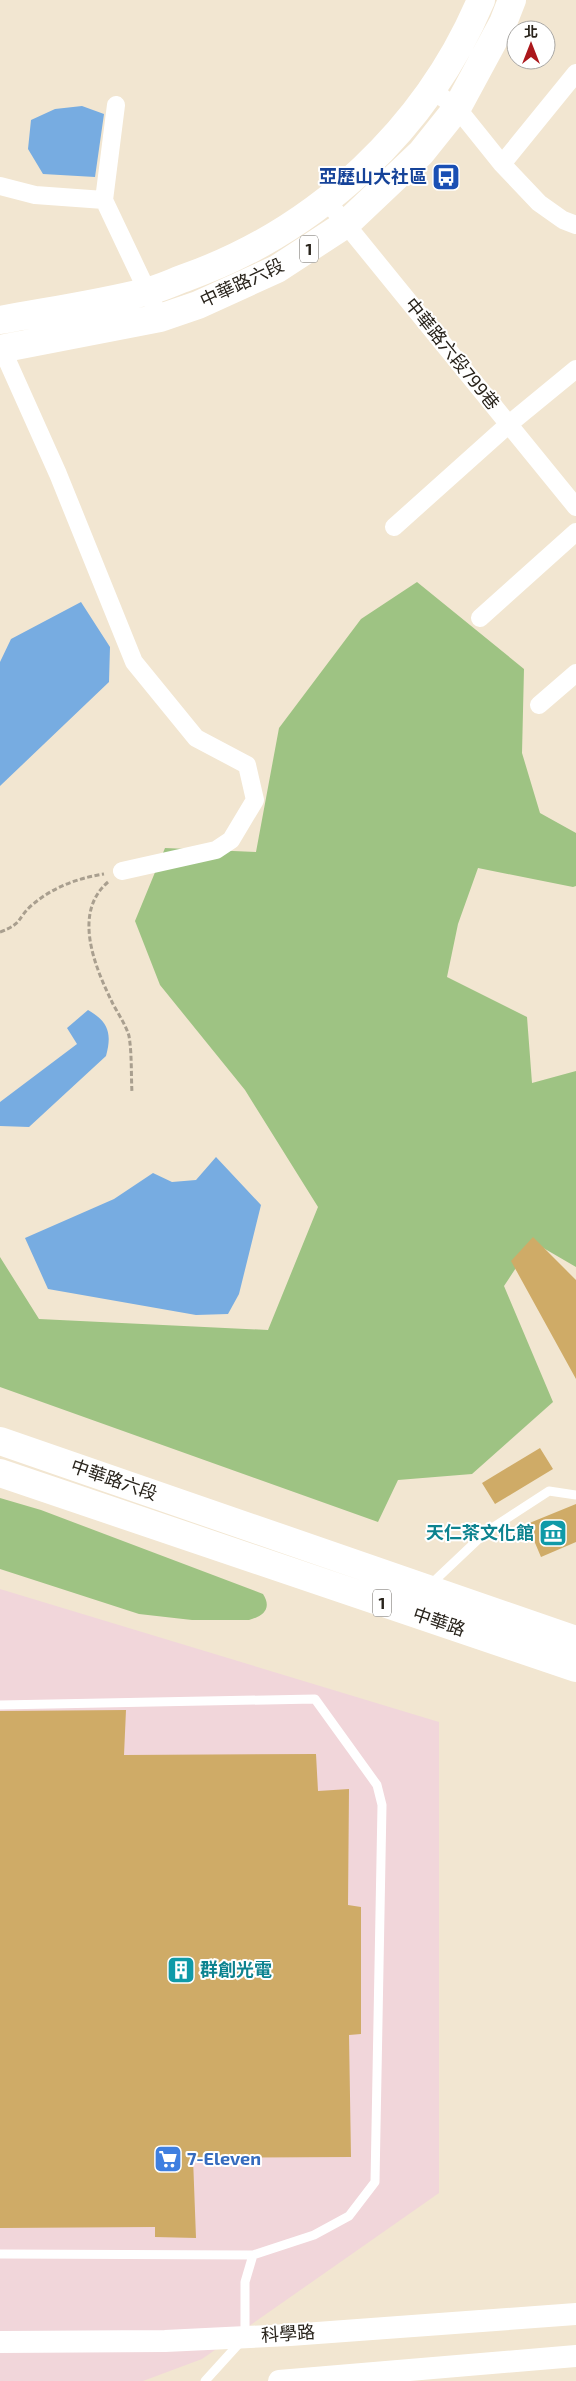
<svg xmlns="http://www.w3.org/2000/svg" width="576" height="2381" viewBox="0 0 576 2381" font-family="'Exo 2','Noto Sans TC',sans-serif">
<style>
.industrial{fill:#f1d6da}
.forest{fill:#9ec383}
.water{fill:#77ace1}
.building{fill:#cfab67}
.lines{fill:none;stroke-linecap:round;stroke-linejoin:round}
.path{stroke:#a99f8f;stroke-width:3;stroke-dasharray:5 2.5;stroke-linecap:butt}
.service{stroke:#fff;stroke-width:9}
.minor{stroke:#fff;stroke-width:18}
.tertiary{stroke:#fff;stroke-width:22}
.primary{stroke:#fff;stroke-width:28}
.labels{text-anchor:middle;stroke-width:4;stroke-linejoin:round;paint-order:stroke}
.shield{fill:#fff;stroke:#68655f;stroke-width:1}
.shield-label{font-size:16px;font-weight:bold;fill:#28231b}
.transit-label{font-size:18px;font-weight:bold;fill:#164399;stroke:#fff;text-anchor:end}
.street-label{font-size:18px;fill:#28231b;stroke:#fff}
.culture-label{font-size:18px;font-weight:bold;fill:#0d838f;stroke:#fff;text-anchor:end}
.shop-label{font-size:18px;font-weight:bold;fill:#366cbe;stroke:#fff;text-anchor:start}
</style>
<rect width="100%" height="100%" fill="#f2e6d1"/>
<path class="industrial" d="M0,1589l439,133v471l-237,166 -59,22h-143z"/>
<path class="forest" d="M417,582l107,87 -2,84 18,60 36,20v53l-3,1 -95,-19 -20,56 -11,53 80,40 5,66 44,-12v196l-43,-25 -29,44 49,116 -81,72 -74,6 -20,42 -378,-135v-130l39,62 229,11 50,-123 -73,-117 -85,-105 -25,-64 30,-73 91,4 23,-124 82,-109z
M0,1498l41,12 222,84c9,14 1,22 -14,26h-57l-53,-6 -139,-45z"/>
<path class="water" d="M82,106l22,8 -9,63 -52,-3 -15,-25 3,-29 24,-11z
M81,602l29,45 -1,35 -109,104v-124l11,-23z
M88,1010c21,12 24,24 18,46l-77,71 -29,-1v-24l77,-58 -10,-16z
M216,1157l45,48 -22,89 -11,20 -32,1 -148,-26 -23,-51 89,-39 39,-26 19,9 24,-2z"/>
<path class="building" d="M533,1237l43,43v99l-65,-118z
M540,1448l13,21 -58,35 -13,-21z
M576,1504v38l-35,15 -14,-33z
M126,1710l-2,45 192,-1 2,37 31,-2 -1,116 13,2v127l-12,1 2,122 -158,1 3,80 -41,-1v-10l-155,1v-517z"/>
<g class="lines">
<path class="path" d="M108,882c-36,31 -13,85 4,120 5,10 14,23 17,34 3,18 2,39 3,57
M0,932c24,-9 16,-13 32,-27 21,-18 46,-27 72,-31"/>
<path class="service" d="M430,1585l56,-53 63,-41 27,4
M0,1705l315,-6 62,86 5,20 -7,377 -26,34 -35,19 -61,20 -8,27v55l-40,44
M0,2254l253,1"/>
<path class="minor" d="M431,89l26,19 45,56 37,39 24,17 13,5
M502,164l74,-91
M0,186l35,9 69,5 56,118
M104,200l12,-95
M327,201l249,306
M2,349l56,125 76,188 62,76 51,27 8,35 -24,40 -15,10 -94,21
M394,527l115,-103 67,-55
M480,618l96,-86
M539,705l37,-32"/>
<path class="tertiary" d="M0,2342l165,-1 125,-6 286,-21
M279,2381l297,-25"/>
<path class="primary" d="M0,320c48,-9 97,-16 145,-28 14,-3 28,-10 42,-15 131,-47 240,-149 294,-277
M0,349l160,-31 38,-13 79,-36 69,-45 75,-71 36,-45 46,-85 9,-23
M0,1441l576,199
M0,1473l576,195"/>
</g>
<defs>
<symbol id="bus-square" viewBox="-11 -11 22 22"><rect x="-9" y="-9" width="18" height="18" rx="4" fill="#1a4fb4" stroke="#fff"/><path d="M-5-6H5V4H4V6H2V4H-2V6H-4V4H-5ZM-3.5-4V0h7V-4ZM-3.5 1.2v1.5H-2V1.2ZM2 1.2v1.5H3.5V1.2Z" fill="#fff"/></symbol>
<symbol id="museum-square" viewBox="-11 -11 22 22"><rect x="-9" y="-9" width="18" height="18" rx="4" fill="#0f9aa8" stroke="#fff"/><path d="M0-6L6-3V-2H-6V-3ZM-5-1h2V3h-2ZM-1-1h2V3h-2ZM3-1h2V3H3ZM-6 4H6V6H-6Z" fill="#fff"/></symbol>
<symbol id="building-square" viewBox="-11 -11 22 22"><rect x="-9" y="-9" width="18" height="18" rx="4" fill="#0f9aa8" stroke="#fff"/><path d="M-4-6H4V6H1V3H-1V6H-4ZM-2.5-4.3h1.7v1.8h-1.7ZM.8-4.3h1.7v1.8H.8ZM-2.5-1h1.7V.8h-1.7ZM.8-1h1.7V.8H.8Z" fill="#fff"/></symbol>
<symbol id="supermarket-square" viewBox="-11 -11 22 22"><rect x="-9" y="-9" width="18" height="18" rx="4" fill="#3f7fe0" stroke="#fff"/><path d="M-6-5.5h2.5l.6 2H6L4.5 2H-2.5L-4.4-4H-6ZM-1.5 3.2a1.3 1.3 0 1 0 .1 0ZM3 3.2a1.3 1.3 0 1 0 .1 0Z" fill="#fff"/></symbol>
</defs>
<g fill-rule="evenodd">
<use href="#bus-square" x="430" y="161" width="32" height="32"/>
<use href="#museum-square" x="537" y="1517" width="32" height="32"/>
<use href="#building-square" x="165" y="1954" width="32" height="32"/>
<use href="#supermarket-square" x="152" y="2143" width="32" height="32"/>
</g>
<g class="labels">
<g class="shield">
<rect x="300" y="235.5" width="18" height="27" rx="4"/>
<rect x="373" y="1589.5" width="18" height="27" rx="4"/>
</g>
<g class="shield-label">
<text x="309" y="255">1</text>
<text x="382" y="1609">1</text>
</g>
<g class="transit-label">
<text x="427" y="183">亞歷山大社區</text>
</g>
<g class="street-label">
<text transform="translate(242 283) rotate(-25)" y="6">中華路六段</text>
<text transform="translate(452 354) rotate(51)" y="6">中華路六段799巷</text>
<text transform="translate(114 1480) rotate(19)" y="6">中華路六段</text>
<text transform="translate(439 1622) rotate(19)" y="6">中華路</text>
<text transform="translate(288 2334) rotate(-4)" y="6">科學路</text>
</g>
<g class="culture-label">
<text x="534" y="1539">天仁茶文化館</text>
<text x="200" y="1976" text-anchor="start">群創光電</text>
</g>
<g class="shop-label">
<text x="187" y="2165">7-Eleven</text>
</g>
</g>
<g transform="translate(531 45)"><circle r="24" fill="#ffffff" stroke="#a9a7a4"/>
<path d="M0-4L9 19L0 12L-9 19Z" fill="#ab181c"/>
<text y="-8" font-size="14" font-weight="bold" text-anchor="middle" fill="#28231b">北</text>
</g>
</svg>
